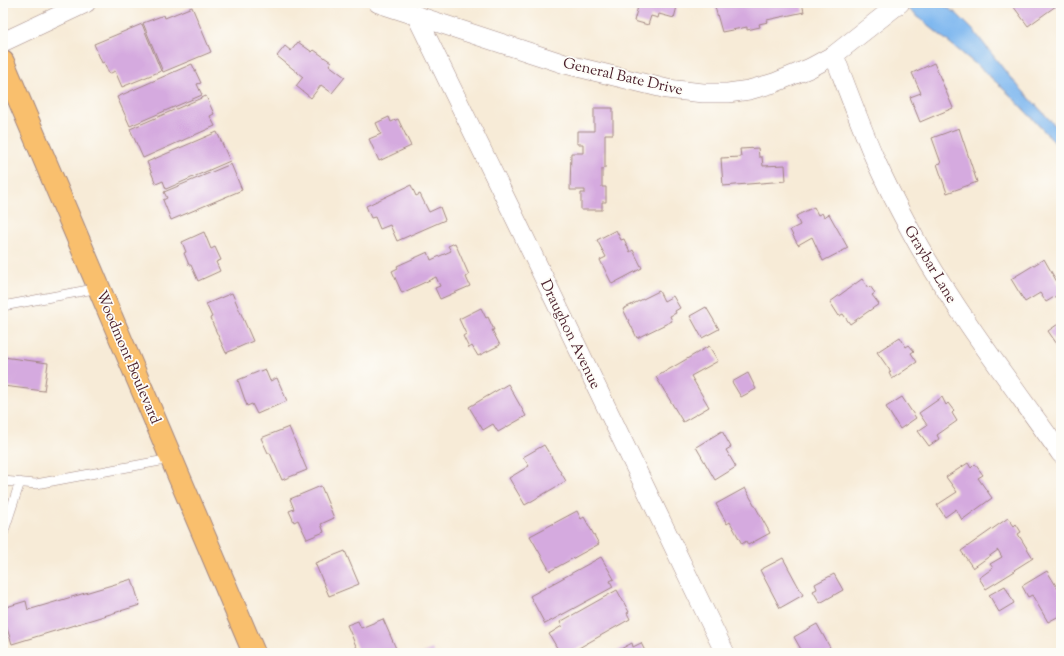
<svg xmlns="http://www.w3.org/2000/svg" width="1064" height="656" viewBox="0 0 1064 656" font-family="'Sorts Mill Goudy',serif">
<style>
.water{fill:#7eb7ef;stroke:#646b8d}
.building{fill:#d5aadf}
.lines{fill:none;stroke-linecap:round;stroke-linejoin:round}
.lane-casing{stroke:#a08581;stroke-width:10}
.street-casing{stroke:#a08581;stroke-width:20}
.primary-casing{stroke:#a08581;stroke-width:24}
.lane{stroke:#fff;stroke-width:9}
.street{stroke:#fff;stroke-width:19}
.primary{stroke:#f9bf6d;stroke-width:22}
.labels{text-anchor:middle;stroke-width:3.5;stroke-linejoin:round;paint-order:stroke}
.street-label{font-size:15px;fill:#4a1f2b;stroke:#fdfcf7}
</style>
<rect width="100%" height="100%" fill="#fdfcf7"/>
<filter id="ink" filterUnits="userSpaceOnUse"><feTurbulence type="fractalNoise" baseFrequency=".025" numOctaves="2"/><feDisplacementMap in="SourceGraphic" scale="8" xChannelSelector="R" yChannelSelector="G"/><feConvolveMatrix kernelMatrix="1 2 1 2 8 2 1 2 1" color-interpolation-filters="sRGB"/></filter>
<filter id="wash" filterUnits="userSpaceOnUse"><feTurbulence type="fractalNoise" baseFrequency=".012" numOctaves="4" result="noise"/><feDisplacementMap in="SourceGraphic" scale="16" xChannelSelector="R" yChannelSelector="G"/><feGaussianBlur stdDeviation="0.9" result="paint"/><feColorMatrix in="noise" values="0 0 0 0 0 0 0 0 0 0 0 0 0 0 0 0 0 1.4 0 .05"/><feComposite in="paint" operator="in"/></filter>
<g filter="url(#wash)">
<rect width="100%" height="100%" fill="#f7ebd7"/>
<path class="water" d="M901,3h40l16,11 17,17 35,45 52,56v17l-50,-53 -27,-25z"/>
<g id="blocks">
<path class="building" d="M639,3h39l-4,15 -15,-4 -1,4 -7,-2 -3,9 -14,-4z
M732,3h70l2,9 -37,8 1,2 -9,2 1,3 -13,3v-3l-25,5 -7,-25z
M1017,3h43l-32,23 -15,-20z
M192,7l19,45 -48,20 -20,-49 21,-8 1,3z
M142,24l19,47 -39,16 -7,-16 -6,3 -5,-12 -2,1 -8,-19z
M298,42l14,10 2,-2 17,12 -2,3 16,12 -13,16 -11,-8 -10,13 -15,-12 7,-9 -26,-21 8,-10 6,5z
M934,63l19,45 -33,14 -10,-25 11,-4 -9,-20z
M192,64l9,19 -4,1 5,11 -72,31 -13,-29z
M206,96l8,18 -4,2 5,10 -72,32 -13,-29z
M594,108h19v26h-8v34l-3,1v18h4v15h-4v8h-21v-17h4v-3h-15l1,-37h12v-9h-6v-13h17z
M389,117l2,5 7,-3 13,27 -32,15 -10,-22 12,-5 -5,-11z
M959,128l18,54 -30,11 -10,-29 4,-1 -9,-25z
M217,132l13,29 -64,28 -3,-8 -7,3 -9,-22z
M758,148l1,9h3l1,9 22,-1 1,16 -63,5 -2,-28 20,-1 -1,-8z
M231,164l11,26 -71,30 -8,-20 4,-2 -3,-6z
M411,185l5,11 4,-2 9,18 11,-5 5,13 -48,21 -7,-16 -10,4 -5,-12 -4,1 -5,-12z
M814,207l4,8 4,-2 2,4 5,-3 19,34 -25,13 -11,-24 -14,8 -8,-15 10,-5 -4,-9z
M616,230l5,10 3,-1 6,13 3,-2 9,18 -30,16 -12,-24 6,-3 -9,-17z
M204,232l7,17 4,-2 6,13 -5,2 4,9 -22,10 -7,-16h-2l-5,-12 2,-1 -4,-10z
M455,243l14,32 -3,2 4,9 -30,13 -5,-11 5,-2 -4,-9 -34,16 -10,-22 6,-3 -1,-2 31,-14 3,8 20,-9 -3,-5z
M1044,259l17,30v4l-15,9 -6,-9 -15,9 -14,-23z
M862,279l6,9 2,-2 5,7 -3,2 7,9 -29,20 -7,-10 -4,2 -9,-14z
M659,291l5,10 9,-5 7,12 -5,3 1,2 -6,3 2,5 -35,17 -14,-29z
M232,293l21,48 -27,12 -16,-35 2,-1 -6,-13z
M706,307l13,22 -17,9 -12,-22z
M481,308l5,10 2,-1 6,13h-2l8,15 -22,11 -6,-10 -3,2 -6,-12 3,-2 -7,-15z
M1061,322v28l-13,-19z
M900,337l6,10 3,-2 5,6 -3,2 6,9 -25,17 -3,-6 2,-1 -14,-20z
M709,346l9,15 -27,15 18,31 -26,15 -27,-45z
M3,357l45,6 -4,28 -41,-5z
M265,369l5,12 7,-3 10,23 -30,13 -5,-10 -5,2 -9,-26z
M748,373l8,16 -15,8 -9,-15z
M508,384l18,32 -28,16 -5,-8 -10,6 -14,-23z
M902,397l14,21 -16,11 -14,-22z
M942,397l4,8 2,-2 6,8 -2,2 5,8 -20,14 2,4 -10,7 -11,-15 9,-6 -8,-12z
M289,427l18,43 -25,10 -12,-27h-2l-7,-15z
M722,431l9,16 -5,3 10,17 -21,13 -19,-33z
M544,445l22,36 -41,24 -16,-27 20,-12 -6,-9z
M968,463l3,5 4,-4 8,11 -5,3 14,20 -30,22 -6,-11 -11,8 -8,-12 20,-13 -11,-15z
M321,486l13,32 -13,6 3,8 -17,7 -9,-19 -4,2 -5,-11 5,-2 -4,-10z
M745,488l25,45 -22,12 -2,-4 -4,3 -12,-22 -3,2 -11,-20z
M577,511l4,8 3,-2 15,27 -49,27 -20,-35z
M1008,518l6,8 2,-2 5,8 -3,2 15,24 -19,12 1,1 -29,18 -7,-11 14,-10 -3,-4 12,-7 -4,-7 -25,18 -12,-17z
M345,551l14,33 -30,12 -14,-33z
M601,557l13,22 -4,2 3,6 -68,37 -15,-28z
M783,558l20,37 -23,13 -20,-38z
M1047,571l11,18 3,-2v28l-13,7 -16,-27 -4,2 -6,-11z
M834,574l9,16 -23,13 -7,-12 4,-2 -2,-5z
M132,579l8,26 -128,39 -9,-28v-8l23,-7 2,9z
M1005,586l9,17 -15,9 -10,-17z
M617,590l12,22 -2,1 3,6 -60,34h-10l-11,-19 13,-8 -2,-4z
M383,619l15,34h-39l-12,-28 11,-4 3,7z
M817,624l16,29h-30l-9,-16z
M632,643l1,4 8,-4 5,10h-27l-2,-2z
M432,649l2,4h-11z"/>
</g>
</g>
<g filter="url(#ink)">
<use href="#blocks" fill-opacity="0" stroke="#a08581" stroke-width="1"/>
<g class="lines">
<defs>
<path id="lane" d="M3,306l96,-18
M3,481l33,3 135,-25
M3,534l17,-52"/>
<path id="street" d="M378,3l187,61 102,25 36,4h25l21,-3 25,-7 36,-15 24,-13 66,-52
M416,15l99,203 210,435
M3,42l83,-39
M834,55c13,34 26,69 40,102 13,30 29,60 45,89 42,73 94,140 142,208"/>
<path id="primary" d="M3,62l251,591"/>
</defs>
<use href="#lane" class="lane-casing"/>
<use href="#street" class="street-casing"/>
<use href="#primary" class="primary-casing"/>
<use href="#lane" class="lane"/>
<use href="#street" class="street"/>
<use href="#primary" class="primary"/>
</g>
</g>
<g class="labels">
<g class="street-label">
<text transform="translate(623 76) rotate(13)" y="5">General Bate Drive</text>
<text transform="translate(931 264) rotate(59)" y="5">Graybar Lane</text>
<text transform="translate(571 334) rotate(64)" y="5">Draughon Avenue</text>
<text transform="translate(129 357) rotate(67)" y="5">Woodmont Boulevard</text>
</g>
</g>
<rect width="1064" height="656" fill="none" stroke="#fdfcf7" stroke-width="16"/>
</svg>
